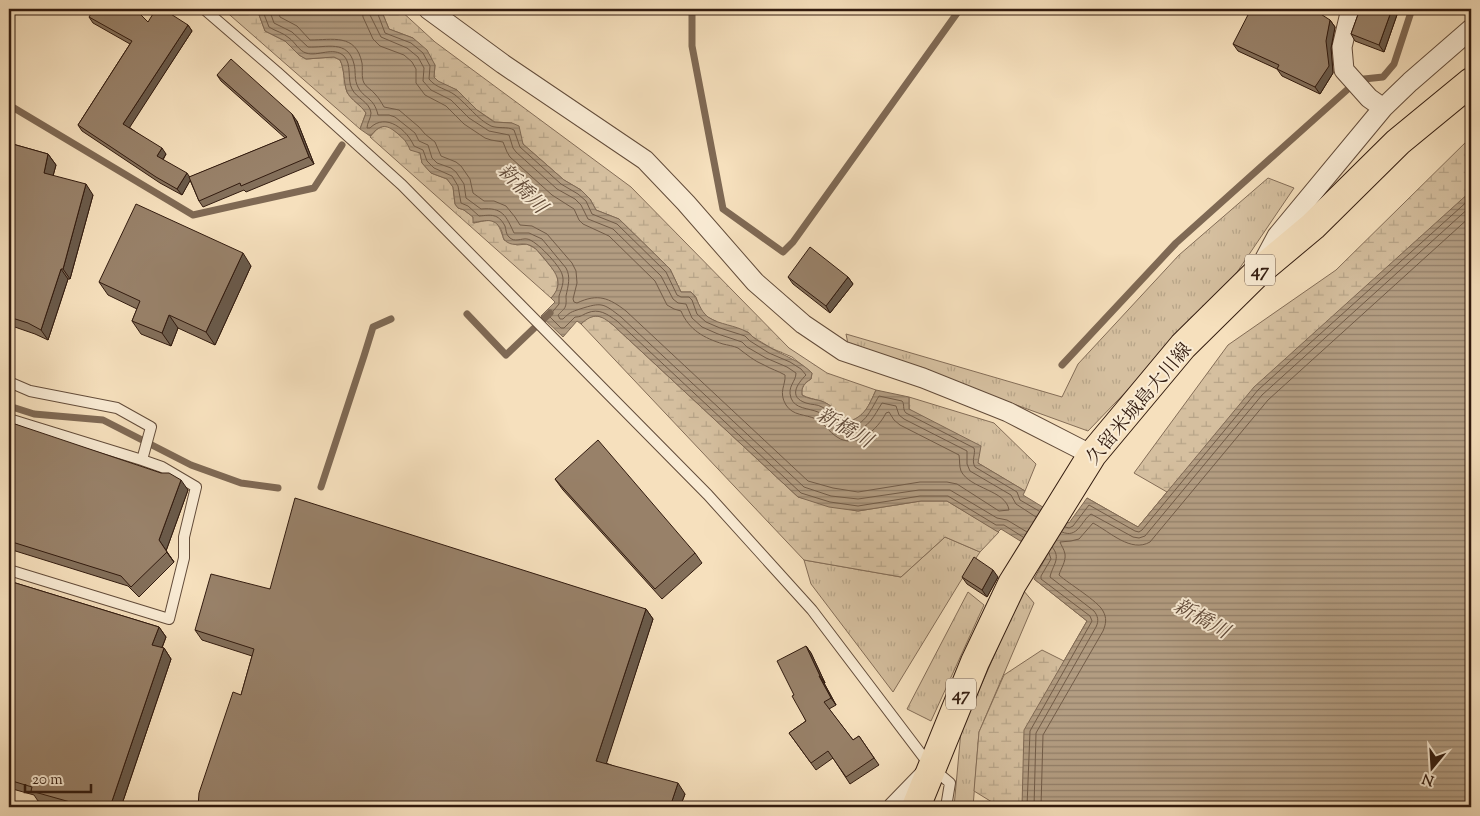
<svg xmlns="http://www.w3.org/2000/svg" width="1480" height="816" viewBox="0 0 1480 816" font-family="'Sorts Mill Goudy','Noto Serif JP',serif">
<style>
.grass{fill:url(#grass-tufts);stroke:#846d57}
.wetland{fill:url(#wetland-marsh);stroke:#846d57}
.water{fill:url(#water-rules);stroke:#7f6954}
.lines{fill:none;stroke-linecap:round;stroke-linejoin:round}
.shore{stroke:#725c48;stroke-width:1}
.stream{stroke:#7f6954;stroke-width:7}
.service-casing{stroke:#634c3a;stroke-width:12}
.minor-casing{stroke:#634c3a;stroke-width:21}
.primary-casing{stroke:#321b0f;stroke-width:30}
.service{stroke:#f9ebd4;stroke-width:10}
.minor{stroke:#f9ebd4;stroke-width:19}
.primary{stroke:#f6e0bd;stroke-width:28}
.wall{fill:#836f5a;stroke:#321b0f}
.shaded-wall{fill:#6a5a4a;stroke:#321b0f}
.building{fill:#988169;stroke:#321b0f}
.labels{text-anchor:middle;stroke-width:4;stroke-linejoin:round;paint-order:stroke}
.shield{fill:#f9ebd4;stroke:#6e594a;stroke-width:1}
.shield-label{font-size:18px;font-weight:bold;fill:#321b0f}
.street-label{font-size:19px;fill:#321b0f;stroke:#f9ebd4}
.water-label{font-size:20px;font-style:italic;fill:#5f4837;stroke:#f9ebd4}
</style>
<defs>
<pattern id="grass-tufts" width="24" height="20" patternUnits="userSpaceOnUse" patternTransform="scale(1.25)"><rect width="24" height="20" fill="#d5bf9f"/><path d="M3 7l-1-3M5 7V3M7 7l1-3M15 17l-1-3M17 17v-4M19 17l1-3" fill="none" stroke="#b7a488"/></pattern>
<pattern id="wetland-marsh" width="20" height="14" patternUnits="userSpaceOnUse" patternTransform="scale(1.25)"><rect width="20" height="14" fill="#d5bf9f"/><path d="M1 5h8M5 5V1M11 12h8M15 12V8" fill="none" stroke="#b7a488"/></pattern>
<pattern id="water-rules" width="6" height="5" patternUnits="userSpaceOnUse" patternTransform="scale(1.25)"><rect width="6" height="5" fill="#b39d82"/><path d="M0 2.5h6" fill="none" stroke="#927f69"/></pattern>
</defs>
<rect width="100%" height="100%" fill="#f6e0bd"/>
<filter id="stains"><feTurbulence type="fractalNoise" baseFrequency=".004" numOctaves="4"/><feColorMatrix values="0 0 0 0 .2 0 0 0 0 .09 0 0 0 0 .02 0 0 0 .5 -.17"/></filter>
<radialGradient id="worn" r=".72"><stop offset=".6" stop-color="#630" stop-opacity="0"/><stop offset="1" stop-color="#630" stop-opacity=".3"/></radialGradient>
<path class="grass" d="M1268,178l26,10 -67,99 -139,144 -240,-87 -2,-10 216,63 16,-33 101,-109z
M909,397l85,26 42,41 -11,27 -47,-28 -69,-54z
M945,537l35,15 -20,30 -67,110 -82,-108 -7,-24 97,17z
M1023,590l11,13 -55,129 -6,75h-19l7,-76z
M968,592l16,13 -53,116 -24,-12z"/>
<path class="wetland" d="M223,9h31l4,3 7,19 20,10 14,14 7,4 28,-2 6,3c5,10 3,21 7,32 4,8 14,13 19,21l-6,16z
M379,9h20l36,33 196,145 158,161 38,25 49,17c-7,15 -11,28 -29,32 -7,-8 -16,-18 -26,-21 -7,-2 -13,-3 -19,-6 -1,-8 3,-12 9,-16l1,-6 -20,-16 -21,-9 -18,-11 -5,-5 -27,-8 -12,-6 -8,-7 -5,-14 -5,-5h-10l-11,-23 -51,-50 -23,-9 -6,-11 -9,-9 -17,-10 -41,-36 -11,-21 -17,-1 -18,-12 -20,-20 -19,-8 -4,-5 1,-12 -22,-27 -24,-9 -7,-17z
M384,126h5l31,27 2,10 9,10 16,6 6,8 2,17 3,4 6,2 9,7 1,6c22,-5 23,-4 30,17l13,5 10,-1 9,5 21,25 1,10 -2,9 -5,5 -181,-161 7,-8z
M1471,137v86l-349,328 -35,-53 51,29 29,-35 -33,-19 94,-128 108,-75z
M595,316l8,1 10,8 185,172 60,14 63,-10h26l52,31 -19,20 -35,-15 -44,40 -97,-17 -223,-236 6,-6z
M1034,579l77,41 -37,187h-74l-26,-16 5,-59 25,-57 38,-25 22,11 23,-40z"/>
<path class="water" d="M254,9h125l3,3 7,17 24,9 14,12 8,15 -1,12 4,4 19,9 20,20 17,12 18,1 7,3 4,18 41,36 17,10 9,9 6,11 23,9 51,50 11,23h10c8,8 8,18 17,25 12,8 27,8 39,15 4,1 3,3 6,5 4,4 11,7 16,10 15,9 30,13 43,26l-1,6c-7,4 -10,8 -9,16 6,4 12,4 19,6 10,3 19,13 26,21 18,-5 22,-17 29,-32l33,7v12l72,37 -3,17 47,28 -2,4 46,28 18,-25 51,29 116,-140 217,-196v616h-449l2,-77 63,-109 -53,-42 12,-22 -45,-28 -3,3 -51,-31h-26l-63,10 -29,-4 -31,-10 -185,-172c-12,-10 -19,-13 -32,-1l-4,-3 -14,16 -22,-21 14,-14 -4,-4c15,-16 3,-27 -7,-40 -5,-5 -8,-11 -15,-13 -7,-3 -15,2 -22,-3 -4,-2 -4,-6 -5,-10 -6,-15 -16,-12 -29,-9v-6l-9,-7 -6,-2 -3,-4 -2,-17 -6,-8 -16,-6 -9,-10 -2,-10 -10,-3c-3,-8 -6,-11 -13,-17 -12,-10 -17,-8 -27,3l-10,-7 6,-16c-5,-8 -15,-13 -19,-21 -4,-11 -2,-22 -7,-32l-6,-3 -28,2 -7,-4 -14,-14 -20,-10 -7,-19z"/>
<g class="lines">
<path class="shore" d="M262,9l7,18c6,4 15,6 20,11 6,4 10,13 17,15 12,4 27,-7 38,3 8,8 3,24 8,33 4,9 18,13 19,24 0,5 -4,10 -4,15h3c16,-16 37,2 44,18l9,4 4,11 7,7 18,8 6,10 3,17 7,3 11,10c12,-1 19,-3 26,10 1,3 1,9 4,11 5,6 13,1 18,2 9,1 33,27 35,35 3,8 -1,15 -3,22 0,3 0,5 0,8l-10,12 12,12h3l11,-11c6,0 7,-2 12,-4 12,-5 20,1 30,8l184,172 29,9 28,4 62,-10h28l48,29h8l19,12
M269,9l5,14 18,9 16,15c18,1 40,-8 46,17 2,7 0,16 4,23 6,12 16,10 20,28h11l6,2 20,16 4,8 9,4 4,13 5,5 14,5 5,4 8,12 2,14 15,11c22,-2 25,7 33,24h15l13,6 24,29c5,9 2,18 0,28 0,4 1,9 -2,13 0,0 -5,5 -6,6l2,4h3c7,-7 8,-7 17,-10 22,-7 23,-6 41,8l183,170 27,9 27,3 61,-9h31l47,28 10,2 20,12
M277,9l3,8 17,9 13,14c22,0 46,-7 52,23 1,6 -1,14 2,20 2,4 8,7 11,11 4,4 6,8 9,13l15,3 20,17 6,7 10,8 6,14 15,6 5,4 9,13 3,14 11,8h10l12,5 9,11 5,8 12,1 15,8 25,29 4,8 1,12 -4,16 1,3 3,1c21,-10 32,-5 49,8l182,170 25,7 25,4 62,-10h27l10,2 42,27 10,-1c-3,-20 -39,-21 -48,-39 -2,-5 -1,-11 -2,-16l-59,-30 -6,-5 -5,-8 -3,1c-8,16 -30,37 -49,24 -8,-5 -13,-14 -21,-18 -11,-5 -23,-3 -30,-14 -8,-13 0,-20 -1,-30 -7,-4 -14,-6 -21,-10 -10,-4 -18,-11 -26,-17 -4,-2 -11,-3 -15,-4 -19,-6 -34,-14 -42,-33l-7,-2 -7,-4 -12,-24 -46,-45 -26,-12 -4,-4 -5,-11 -22,-14 -42,-38 -3,-5 -4,-10 -12,-2 -6,-2 -21,-14 -18,-18 -21,-11 -9,-12v-14l-4,-7 -8,-7 -24,-9 -7,-7 -10,-22 -1,-8
M370,9v6l11,22 26,11 11,9 6,11 -1,13 8,9 20,10 18,18 20,13 20,4 4,13 3,4 41,37 18,10 6,6 7,14 25,10 48,47 12,23 5,4 8,1 6,14 10,9 16,7 24,8 5,5 19,11 21,9 9,6c0,9 -9,13 -5,25 4,11 17,10 27,14 8,3 14,11 21,17 4,4 8,4 14,3 16,-4 21,-16 29,-29l14,3 3,9 5,4 63,32v13l3,7 41,24 5,9 20,13
M376,9l9,24 26,10 12,10 7,13 -1,13c7,9 18,10 26,16 13,10 22,24 36,31 8,3 16,0 23,4l6,17 41,37 17,10 8,7 6,13 25,10 49,48 11,23 4,2h8l3,3 5,14 9,8 14,6 25,8 5,5 19,12 21,9 11,7 5,6c-9,9 -18,22 0,28 6,2 11,1 16,4 9,4 15,12 22,18 19,6 27,-16 35,-29l23,5c3,3 0,8 4,12l68,35c2,6 -3,12 1,19l42,25 3,8 19,11
M1065,527l4,1 4,-2 16,-21 46,26 4,1 3,-2 116,-140 213,-192
M1062,532c16,7 19,-11 29,-18l42,23 6,1 6,-2 117,-141 209,-189
M1027,807l3,-76 62,-110 -2,-5 -49,-37v-3l10,-17 -2,-6
M1034,807l2,-74 60,-106c3,-6 2,-11 -2,-16l-44,-34c2,-11 12,-19 2,-30
M1041,807l2,-72 60,-104c3,-7 4,-13 0,-20 -5,-10 -34,-27 -44,-36 2,-7 7,-13 6,-21 -1,-5 -4,-9 -5,-12l11,-1 8,-2 14,-16c17,9 38,30 57,19l118,-142 203,-184"/>
<path class="stream" d="M692,9v37l31,163 60,43 10,-10 167,-233
M1364,79l19,-2 11,-13 18,-55
M9,105l184,110 121,-27 28,-43
M467,314l39,41 44,-42
M1062,365l114,-122 172,-154
M9,406l25,8 69,6 88,45 50,18 37,5
M321,487l43,-131 9,-29 18,-8"/>
<defs>
<path id="service" d="M204,9l73,63 125,113 306,310 104,115 119,157 19,16 -4,24
M9,382l21,9 87,17 34,19 -9,33 20,7 34,20 -12,50v21l-15,61 -160,-49
M9,419l133,41"/>
<path id="minor" d="M428,9l75,55 142,96 41,43 69,79 48,42 40,27 80,27 85,34 84,43
M1351,9l-9,38 2,23 25,28 14,10
M1262,264l15,-28 106,-128 27,-26 61,-53
M893,807l32,-33"/>
<path id="primary" d="M916,807l59,-145 37,-78 80,-129 91,-109 75,-74 55,-46 85,-84 73,-60"/>
</defs>
<use href="#service" class="service-casing"/>
<use href="#minor" class="minor-casing"/>
<use href="#primary" class="primary-casing"/>
<use href="#service" class="service"/>
<use href="#minor" class="minor"/>
<use href="#primary" class="primary"/>
</g>
<path class="wall" d="M1360,9h39l-15,43 -29,-11 -4,-7z
M89,17l99,8 4,6 -63,96 37,27 -3,6 27,17 95,-39 -64,-57 -4,-6 80,46 17,43 -68,28 -2,-2 -41,17 -4,-6 -9,-21 -8,15 -22,-12 -78,-52 -4,-6 52,-81 -37,-21z
M1330,20l5,7 -4,21 2,25 -13,21 -38,-18 -5,-7 -39,-18 -5,-7z
M9,143l39,11 8,11 -3,11 40,19 -23,84h-2l-20,61 -13,-6 -26,-9z
M251,266l-36,79 -37,-17 -7,18 -30,-12 -9,-13 5,-12 -29,-14 -9,-13z
M788,277h60l5,7 -23,29 -37,-29z
M9,422l179,68 -22,61 8,11 -35,35 -11,-11 -119,-37z
M555,479l140,74 7,10 -40,36 -99,-109z
M962,577h36l-11,20 -20,-13z
M9,581l150,46 7,10 -4,11h2l7,11 -50,148h-61l-22,-6 -4,-6 -25,-7z
M270,589l376,20 7,10 -47,144 79,31 -5,13h-482l43,-112 11,-39 -50,-16 -7,-10z
M806,646l5,7 14,30h-1l12,22 -7,4 24,31 6,-4 20,29 -29,19 -17,-26 -17,12 -27,-37 17,-12 -12,-26z"/>
<path class="shaded-wall" d="M1392,9h7l-15,43 -5,-7z
M1330,20l5,7 -4,21 2,25 -13,21 -5,-7z
M188,25l4,6 -64,99 -5,-6z
M292,114l5,7 17,43 -5,-7z
M162,148l4,6 -5,8 -4,-6z
M48,154l8,11 -5,18 -7,-10z
M187,173l4,6 -9,16 -5,-6z
M86,184l7,11 -23,84 -7,-10z
M243,253l8,13 -36,79 -9,-13z
M61,269l7,10 -20,61 -7,-10z
M848,277l5,7 -23,29 -4,-7z
M169,315l9,13 -7,18 -9,-13z
M181,480l7,10 -22,61 8,11 -15,-22z
M993,570l5,7 -11,20 -5,-7z
M646,609l7,10 -49,152 -8,-10z
M159,627l7,10 -7,18 -7,-10z
M806,646l5,7 14,30 -5,-7z
M164,648l7,11 -50,148h-11z
M819,676l5,7 12,22 -5,-7z
M678,783l7,11 -5,13h-10z"/>
<path class="building" d="M94,9h41l13,13 8,-13h7l25,16 -65,99 39,24 -5,8 30,17 -10,16 -21,-12 -78,-52 54,-84 -43,-24z
M1251,9h62l17,11 -4,21 3,25 -14,21 -38,-18 2,-4 -46,-21z
M1360,9h32l-13,36 -28,-11z
M231,59l61,55 17,43 -68,29 -1,-3 -41,18 -10,-24 98,-40 -70,-62z
M9,143l39,11 -4,19 42,11 -23,85h-2l-20,61 -13,-7 -19,-6z
M136,204l107,49 -37,79 -37,-17 -7,18 -30,-12 8,-20 -41,-19z
M810,247l38,30 -22,29 -38,-29z
M9,422l152,51h8l12,7 -22,60 8,12 -36,35 -10,-11 -112,-35z
M598,440l97,113 -40,36 -100,-110z
M295,498l351,111 -50,152 82,22 -8,24h-472l1,-14 34,-101 8,3 13,-46 -59,-19 16,-56 59,15z
M974,557l19,13 -11,20 -20,-13z
M9,581l150,46 -7,18 12,3 -54,159h-22l-57,-16 1,-4 -23,-7z
M806,646l14,30h-1l12,22 -7,4 29,38 6,-4 15,22 -28,19 -18,-26 -17,12 -22,-30 17,-12 -14,-25 2,-1 -17,-34z"/>
<g class="labels">
<g class="shield">
<rect x="1245" y="254.5" width="30" height="31" rx="4"/>
<rect x="946" y="678.5" width="30" height="31" rx="4"/>
</g>
<g class="shield-label">
<text x="1260" y="276">47</text>
<text x="961" y="700">47</text>
</g>
<g class="street-label">
<text transform="translate(1138 403) rotate(-50)" y="7">久留米城島大川線</text>
</g>
<g class="water-label">
<text transform="translate(523 188) rotate(46)" y="7">新橋川</text>
<text transform="translate(845 427) rotate(30)" y="7">新橋川</text>
<text transform="translate(1202 618) rotate(29)" y="7">新橋川</text>
</g>
</g>
<rect width="1480" height="816" fill="none" stroke="#f6e0bd" stroke-width="30"/>
<rect x="10" y="10" width="1460" height="796" fill="none" stroke="#321b0f" stroke-width="2.5"/>
<rect x="15" y="15" width="1450" height="786" fill="none" stroke="#321b0f"/>
<g transform="translate(1432 768) rotate(198)" stroke="#f9ebd4" stroke-width="4" paint-order="stroke">
<path d="M0-4L9 19L0 12L-9 19Z" fill="#321b0f"/>
<text y="-8" font-size="14" font-weight="bold" text-anchor="middle" fill="#321b0f">N</text>
</g>
<path d="M25 784v8h66v-8" fill="none" stroke="#321b0f" stroke-width="2.5"/>
<text x="32" y="784" font-size="15" fill="#321b0f" stroke="#f9ebd4" stroke-width="4" paint-order="stroke">20 m</text>
<rect width="100%" height="100%" filter="url(#stains)"/>
<rect width="100%" height="100%" fill="url(#worn)"/>
</svg>
